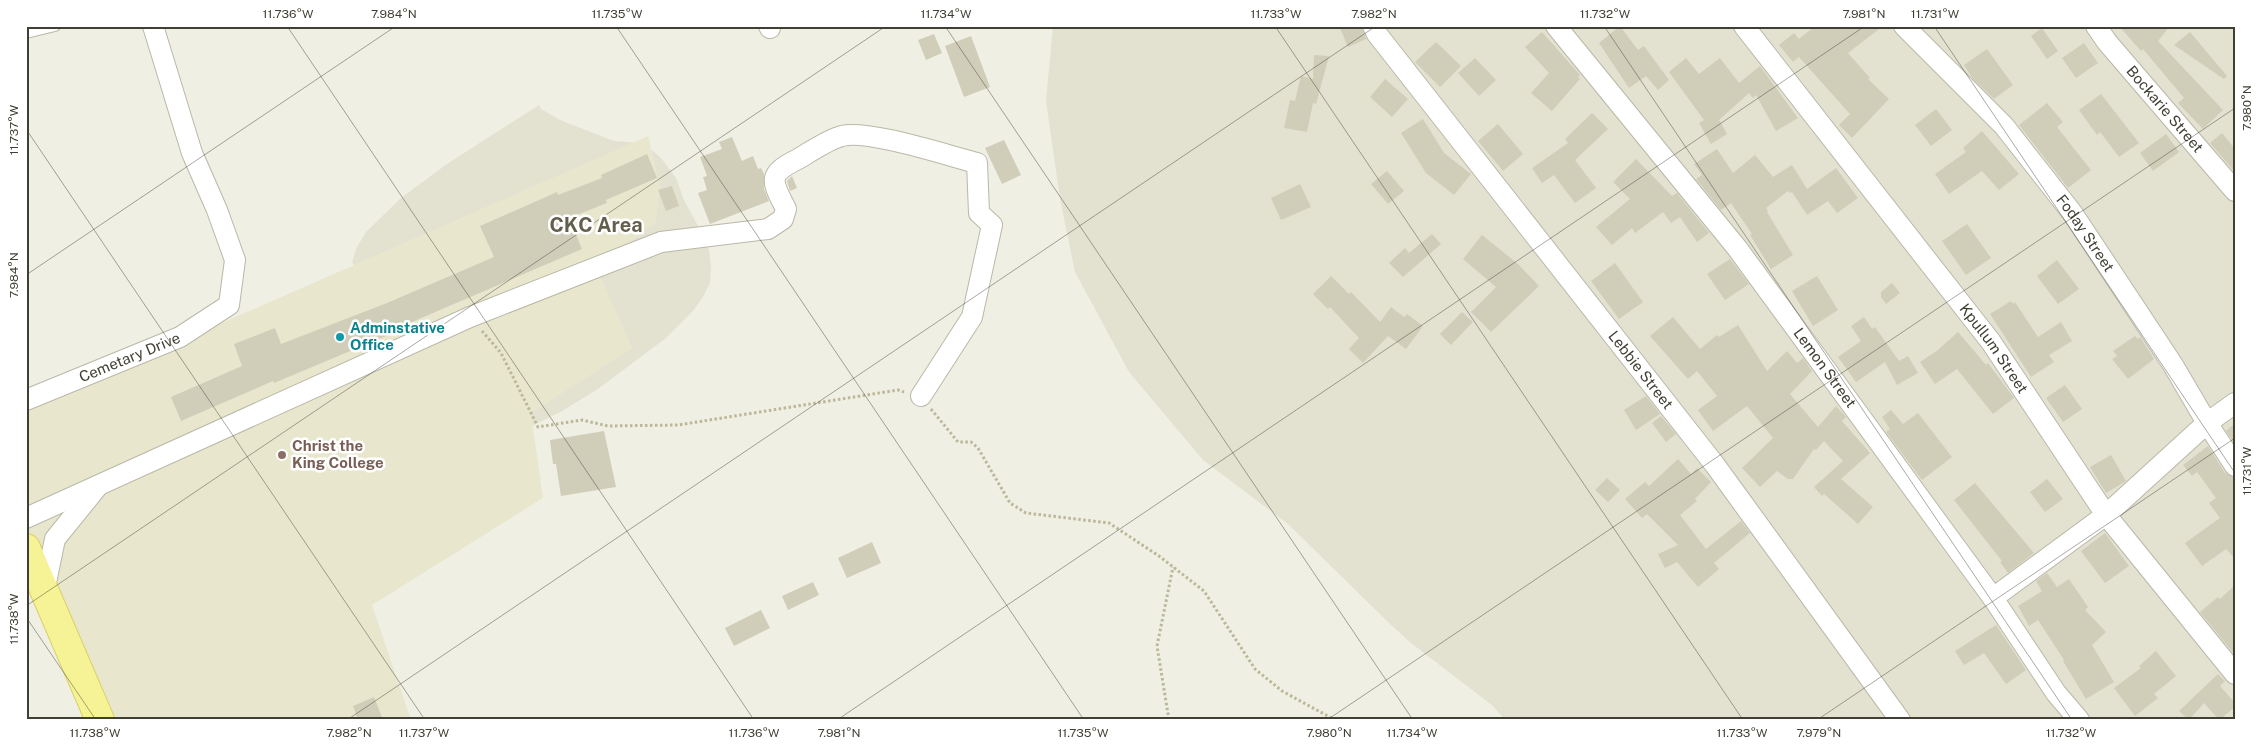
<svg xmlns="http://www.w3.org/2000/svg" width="2261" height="746" viewBox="0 0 2261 746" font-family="'Public Sans',sans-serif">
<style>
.residential{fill:#e3e2d1}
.education{fill:#e8e7ce}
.building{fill:#d0cdb9}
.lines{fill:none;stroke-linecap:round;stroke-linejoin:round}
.service-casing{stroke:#bab8a7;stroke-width:12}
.minor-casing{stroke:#bab8a7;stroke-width:22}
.primary-casing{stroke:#d9d268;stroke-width:30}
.path{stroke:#bbb799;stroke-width:3;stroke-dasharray:2.5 2.5;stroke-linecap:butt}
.service{stroke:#fff;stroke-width:10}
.minor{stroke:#fff;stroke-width:20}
.primary{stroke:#f6f296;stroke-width:28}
.ticks{fill:none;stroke:#413f34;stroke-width:1;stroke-opacity:0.45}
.culture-dot{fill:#0f9aa8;stroke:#fff;stroke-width:2}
.education-dot{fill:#8d6e63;stroke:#fff;stroke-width:2}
.labels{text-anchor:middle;stroke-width:5;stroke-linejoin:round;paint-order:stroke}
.street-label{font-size:15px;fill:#413f34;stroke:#fff}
.culture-label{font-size:15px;font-weight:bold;fill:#0d838f;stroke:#fff;text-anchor:start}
.education-label{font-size:15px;font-weight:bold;fill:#785e54;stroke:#fff;text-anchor:start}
.district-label{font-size:20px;font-weight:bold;fill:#635f4c;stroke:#fff}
.neatline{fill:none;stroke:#413f34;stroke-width:2}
.ticks-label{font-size:12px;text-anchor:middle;fill:#413f34}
</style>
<rect width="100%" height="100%" fill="#f0efe3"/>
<path class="residential" d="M1053,26h1182v694h-730l-12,-14 -82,-63 -21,-19 -102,-100 -85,-64 -74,-88 -54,-100 -15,-73 -14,-98z
M539,105l2,4 19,11 54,21 30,2 18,16 14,19 8,22 18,33 7,17 2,17 -1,16 -7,14 -10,14 -27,27 -68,51 -36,22 -36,18 -162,-147 -12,-20 5,-15 9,-15 35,-34 46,-34z"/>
<path class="education" d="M648,136l12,50 -4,36 -60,45 36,81 -101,65 12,85 -171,107 39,115h-303l-82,-191v-120z"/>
<path class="building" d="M1339,26h22l5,13 -18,8z
M1620,26l18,24 6,-4 25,34 -11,10 -12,-14 -17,12 -30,-45z
M1815,26h68l-35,27 22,25 -2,1 21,20 -37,39 -13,-13 11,-11 -51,-57 -6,5 -14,-17 15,-12 5,6z
M2119,26h51l-12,15 65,69 -20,19 -25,-26 6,-5 -41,-49 -2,2z
M2042,28l16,23 -11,8 -16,-23z
M1542,32l38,43 -2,2 2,2 -28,32 -21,-18 18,-20 -24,-26z
M2190,32l37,44 -3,3 -50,-34z
M934,34l8,19 -16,7 -8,-20z
M971,36l19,51 -26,10 -19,-51z
M1436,42l25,24 -21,21 -25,-25z
M2084,43l14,20 -22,15 -14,-20z
M1987,49l26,36 -19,14 -21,-20 -9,-14z
M1314,55l15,1 -13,48 -3,-1 -6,29 -23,-4 6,-28 5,1 6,-25 12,3z
M1475,58l21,22 -17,16 -21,-23z
M1686,58l13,16 21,-16 19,25 21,-17 38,52 -22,13 -20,-36 -3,3 -4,-5 -30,27 8,14 -16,10 -12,-21 5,-3 -35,-48z
M1385,79l23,20 -16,18 -22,-20z
M2101,94l38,49 -20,14 -19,-25 -3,3 -18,-25z
M2047,103l16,19 -6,5 34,43 -23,18 -49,-63z
M1936,109l16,21 -21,16 -16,-21z
M1592,113l16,16 -33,31 21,28 -21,15 -21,-28 -12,8 -10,-15 36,-25 -3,-4z
M1423,119l21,34 27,21 -17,21 -28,-22 -25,-40z
M1498,124l25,30 -20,17 -25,-30z
M1982,131l37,43 -20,16 -17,-19 -33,23 -14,-20 31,-22 -3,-4z
M2222,133l13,16v23l-25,-29z
M2166,134l13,18 -26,19 -13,-18z
M732,137l10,24 11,-5 5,13 3,-1 3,6v15l5,12 -59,23 -12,-31 9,-3 -4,-13 4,-1 -7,-19 22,-8 -3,-7z
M1004,140l17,35 -19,9 -17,-36z
M1717,149l16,24 22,-18 18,22 19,-12 15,24 29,-21 22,30 -21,15 -9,-12 -21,14 -15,-23 -2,1 -2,-2 -22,17 2,3 -1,1 26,43 -22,14 -21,-34 2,-1 -21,-31 -10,7 -25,-31 6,-4 -8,-11z
M647,154l10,24 -51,22 1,3 -38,15 13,31 -184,79v3l-124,52 -1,-2 -92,40 -10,-24 71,-31 -8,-22 41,-16 6,16 106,-41 107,-46 -14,-31 77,-34 1,3 44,-17 -1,-3z
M1636,159l36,37 5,-3 32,40 -12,9 -17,-25 -9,6 -8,-11 -28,21 -3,-5 -20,17 -16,-18 34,-28 -17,-17z
M1387,171l17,20 -16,13 -17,-20z
M792,176l5,12 -7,3 -3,-10z
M1300,184l11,23 -30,13 -10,-22z
M672,186l7,20 -13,5 -8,-21z
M1967,224l24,34 -25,17 -24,-34z
M1432,234l9,10 -38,33 -14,-14 16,-15 4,5z
M1482,235l36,29 21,22 -48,46 -20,-20 25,-25 -33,-28z
M1730,259l19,25 -24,16 -18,-26z
M2057,260l22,29 -21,15 -21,-28z
M1615,263l28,39 -24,17 -28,-38z
M1331,276l18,18 2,-2 29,30 11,-15 13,10 3,-3 16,12 -17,23 -18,-13 -25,27 -14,-14 10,-11 -29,-31 -2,2 -15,-15z
M1817,276l21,34 -25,16 -21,-35z
M1892,283l8,10 -14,11 -5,-7v-5z
M2011,301l2,3 2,-2 23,35 23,-15 11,19 -23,14 5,7 -23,15 -41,-63z
M1462,312l11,10 -22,23 -11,-11z
M1673,317l27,32 17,-14 2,2 19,-12 29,46 20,-20 10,12 6,-5 9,13 -22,23 28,33 18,-21 10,11 -4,4 28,32 -29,26 32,28 -15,17 -34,-30 -2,2 -8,-9 29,-26 -19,-20 -8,9 -2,-1 -21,30h-5l-11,-8 -17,16 -18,-19 31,-30 -26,-32 -34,25 -15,-21 19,-14 -20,-25 -9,8 -38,-43z
M1864,317l8,12 3,-2 24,34 9,-5 10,17 -21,12 -12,-23 -29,20 -18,-25 23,-16 -10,-15z
M1958,332l28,33 2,-2 26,35 -21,16 -36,-45 -22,15 -15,-22 18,-12z
M2135,336l3,3 2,-2 14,22 -26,20 -16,-20 5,-3 -4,-5z
M2065,385l17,24 -19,13 -17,-24z
M1646,396l14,18 -24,16 -12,-20z
M1891,410l12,14 15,-11 34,44 -30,23 -36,-48 4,-3 -8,-12z
M1661,416l15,18 -10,8 -14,-19z
M2235,423v21l-9,-13z
M604,431l12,56 -55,9 -5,-32h-3l-3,-24z
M2208,446l17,27 10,5v81l-9,-10 -24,17 -17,-23 35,-25 -11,-15 7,-5 -19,-26 -5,4 -9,-11z
M2111,455l15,26 -20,12 -16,-26z
M1678,459l13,15 6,-6 14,14 -16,17 2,2 -17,14 26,34 35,-28 9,12 -36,30 5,6 -21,18 -21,-25 -12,6 -7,-14 20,-9 -31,-31 -5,4 -17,-19 20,-17 4,4z
M1607,478l13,12 -12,12 -13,-12z
M2047,479l16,20 -18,13 -15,-20z
M1975,483l59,70 -26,20 -8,-11 2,-1 -48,-61z
M2105,533l24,33 -24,17 -24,-32z
M872,542l9,21 -34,15 -9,-20z
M2047,573l10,14 12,-8 19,28 -3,3 21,22 -14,13 22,37 -28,17 -23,-38 1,-1 -26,-40 -9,6 -11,-20 24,-15 -6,-10z
M813,582l6,13 -31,15 -6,-14z
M2235,585v70l-35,-43 18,-15 2,2z
M761,610l9,18 -36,18 -9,-18z
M1996,625l30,45 -20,14 -22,-31 -20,12 -9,-14z
M2156,651l20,25 -22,18 4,4 -23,18 -21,-28 27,-20 -2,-2z
M2218,674l7,7 -5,5 15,17v4l-16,13 -15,-17 -15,17 -10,-9z
M374,697l9,23h-25l-5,-14z"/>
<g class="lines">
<defs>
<path id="service" d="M26,33l29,-7"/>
<g id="minor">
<path d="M769,26l1,2"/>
<path id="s1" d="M1373,26l4,8 338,431 185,255"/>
<path id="s2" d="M1556,26l181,222 256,350 63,95 23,27"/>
<path id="s3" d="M1744,26l247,316 115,173 129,159"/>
<path id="s4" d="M1904,26l100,100 69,88 100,151 34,58 28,43"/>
<path id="s5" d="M2096,26l11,16 128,149"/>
<path id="s6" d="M26,400l154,-63 49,-32 6,-45 -18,-50 -25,-57 -39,-127"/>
<path d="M26,518l444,-201 191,-75 107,-13 15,-10 3,-10c-14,-28 -20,-34 12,-50 12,-7 31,-20 44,-23 25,-7 107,20 135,27l2,50 13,12 -20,92 -51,79"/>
<path d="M44,592l11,-53 43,-53"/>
<path d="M1993,598l113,-83 101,-92 28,-20"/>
</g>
<path id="primary" d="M26,548l74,172"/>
</defs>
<use href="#service" class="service-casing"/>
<use href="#minor" class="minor-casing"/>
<use href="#primary" class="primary-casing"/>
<path class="path" d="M482,331l19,22 37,74 44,-7 26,6 70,-1 220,-35 6,2
M931,409l27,33h13l7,6 32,55 16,10 83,10 50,33 45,35 51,78 27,22 53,29
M1169,720l-12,-74 16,-79"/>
<use href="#service" class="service"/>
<use href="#minor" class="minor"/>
<use href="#primary" class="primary"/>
</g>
<path class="ticks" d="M287,26l467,694M616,26l468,694M945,26l468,694M1275,26l468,694M1604,26l468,694M1934,26l301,447M26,129l399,591M26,275l370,-249M26,606l860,-580M26,617l70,103M347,720l1029,-694M837,720l1028,-694M1327,720l908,-612M1817,720l418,-282"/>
<circle class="culture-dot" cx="340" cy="337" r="5"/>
<circle class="education-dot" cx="282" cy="455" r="5"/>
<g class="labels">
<g class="street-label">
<text dy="5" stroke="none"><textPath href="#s5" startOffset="108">Bockarie Street</textPath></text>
<text dy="5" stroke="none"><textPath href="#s4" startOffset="276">Foday Street</textPath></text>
<text dy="5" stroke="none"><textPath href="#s3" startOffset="408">Kpullum Street</textPath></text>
<text dy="5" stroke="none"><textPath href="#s6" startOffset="112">Cemetary Drive</textPath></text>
<text dy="5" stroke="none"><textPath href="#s2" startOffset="435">Lemon Street</textPath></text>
<text dy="5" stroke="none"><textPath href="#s1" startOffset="436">Lebbie Street</textPath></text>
</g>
<g class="culture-label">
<text x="350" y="333">Adminstative<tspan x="350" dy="17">Office</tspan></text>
</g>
<g class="education-label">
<text x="292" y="451">Christ the<tspan x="292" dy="17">King College</tspan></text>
</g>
<g class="district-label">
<text x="596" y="232">CKC Area</text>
</g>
</g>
<rect width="2261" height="746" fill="none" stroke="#ffffff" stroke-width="55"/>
<rect x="28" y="28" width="2206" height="690" class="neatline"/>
<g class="ticks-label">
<text x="288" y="18">11.736°W</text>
<text x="394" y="18">7.984°N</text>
<text x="617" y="18">11.735°W</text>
<text x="946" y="18">11.734°W</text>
<text x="1276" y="18">11.733°W</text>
<text x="1374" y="18">7.982°N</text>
<text x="1605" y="18">11.732°W</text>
<text x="1864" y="18">7.981°N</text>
<text x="1935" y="18">11.731°W</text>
<text transform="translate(2247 108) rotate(-90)" y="4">7.980°N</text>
<text transform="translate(14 130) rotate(-90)" y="4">11.737°W</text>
<text transform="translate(14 275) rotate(-90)" y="4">7.984°N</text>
<text transform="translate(2247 471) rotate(-90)" y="4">11.731°W</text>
<text transform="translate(14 619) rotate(-90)" y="4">11.738°W</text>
<text x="95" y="737">11.738°W</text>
<text x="349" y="737">7.982°N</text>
<text x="424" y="737">11.737°W</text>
<text x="754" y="737">11.736°W</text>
<text x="839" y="737">7.981°N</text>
<text x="1083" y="737">11.735°W</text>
<text x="1329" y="737">7.980°N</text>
<text x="1412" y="737">11.734°W</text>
<text x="1742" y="737">11.733°W</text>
<text x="1819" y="737">7.979°N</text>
<text x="2071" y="737">11.732°W</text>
</g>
</svg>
